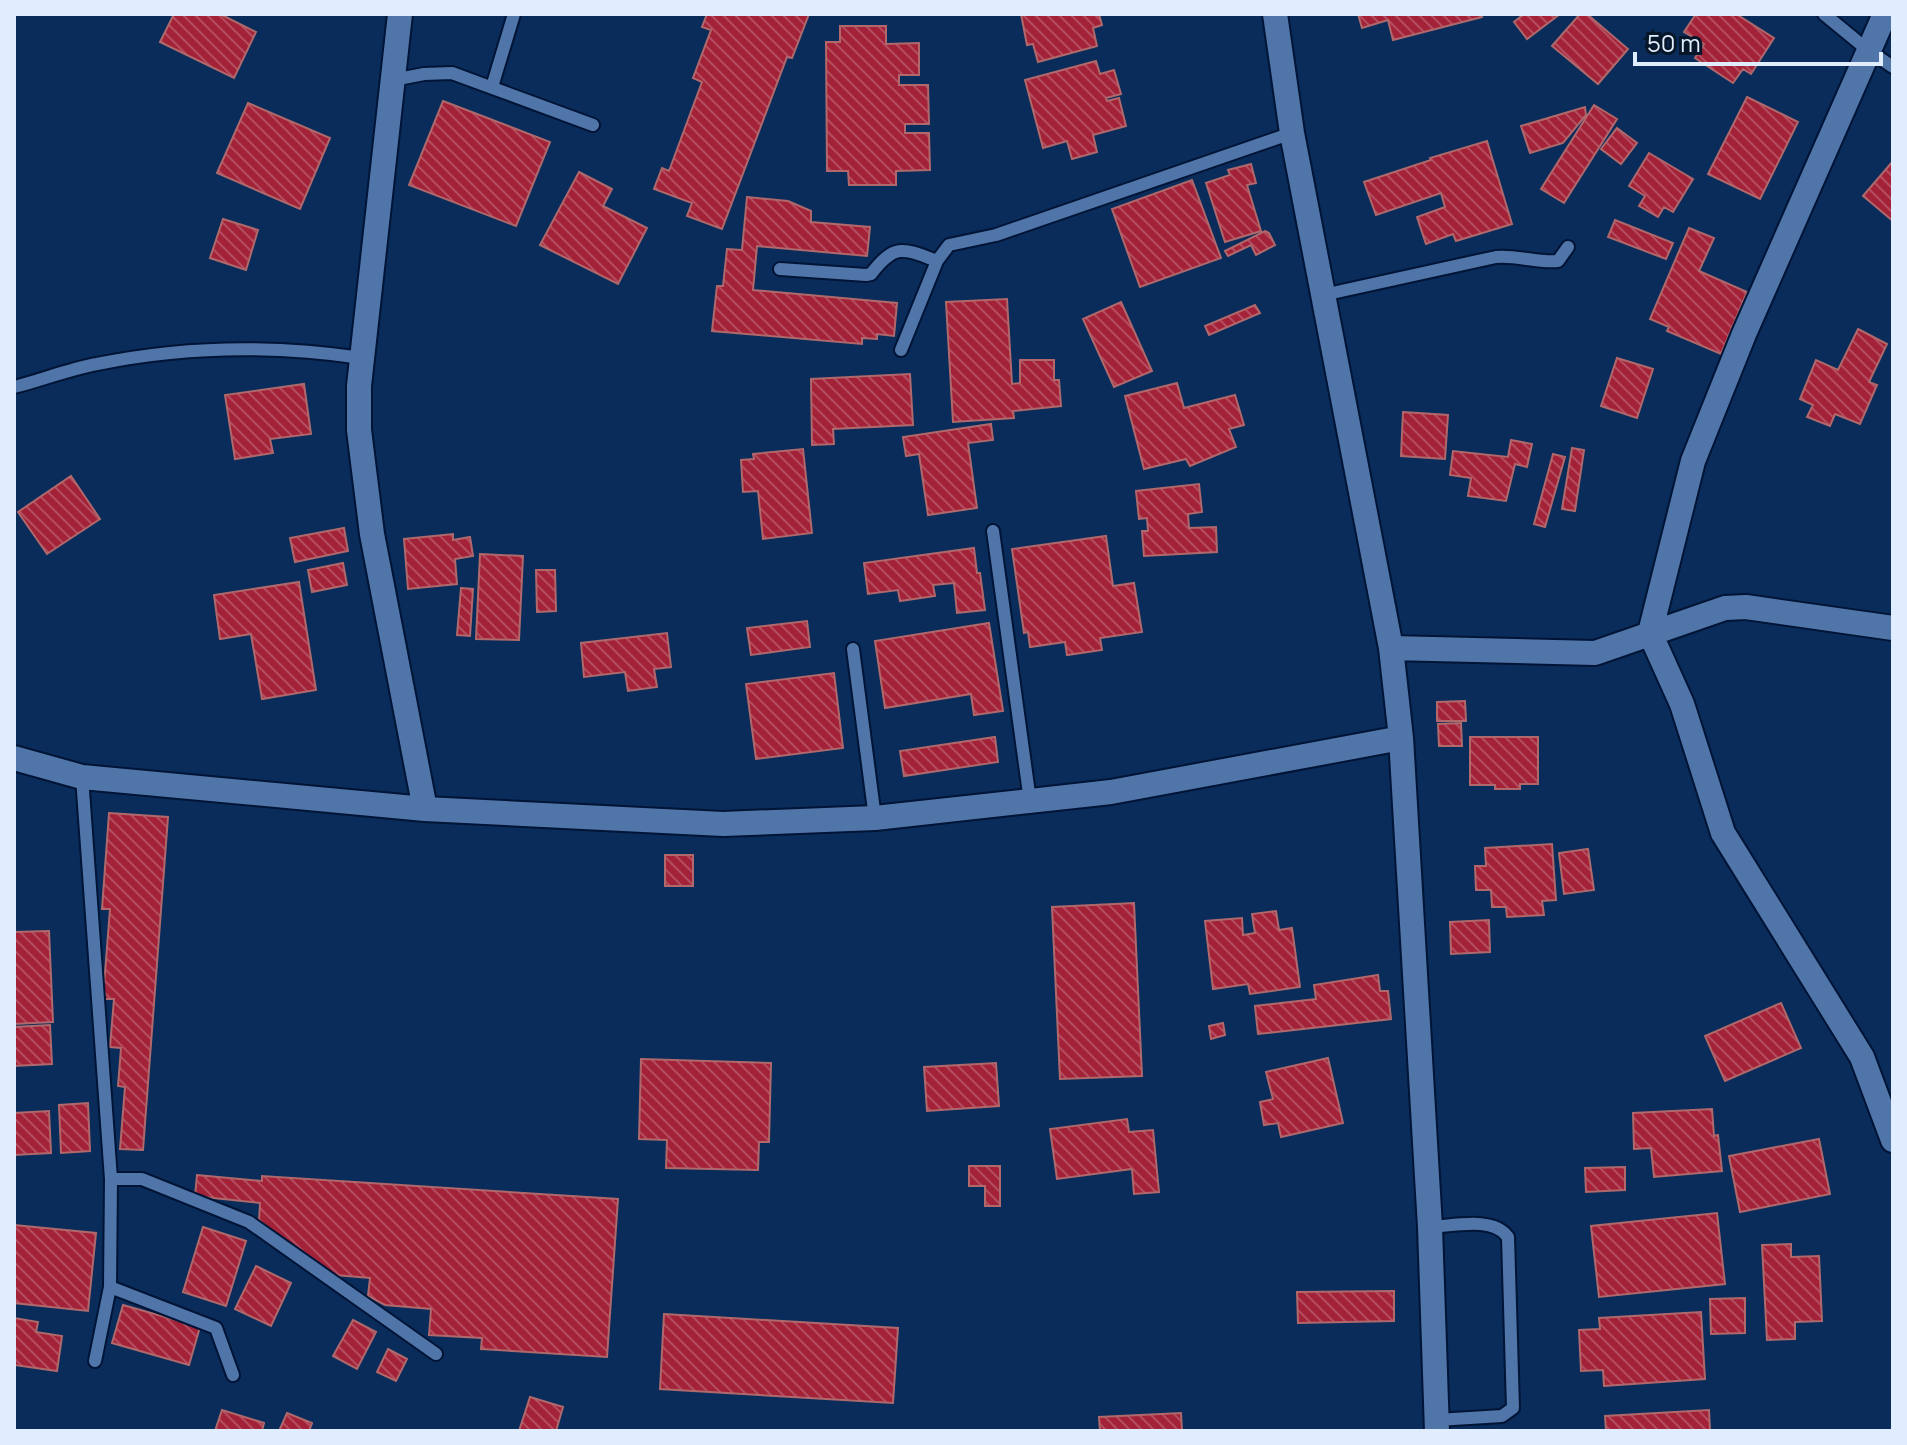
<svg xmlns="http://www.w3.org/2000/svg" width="1907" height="1445" viewBox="0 0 1907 1445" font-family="Manrope,sans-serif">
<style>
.building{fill:url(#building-back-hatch);stroke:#af686b;stroke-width:2}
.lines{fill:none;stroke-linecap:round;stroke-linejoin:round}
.lane-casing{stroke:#001436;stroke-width:16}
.street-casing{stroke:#001436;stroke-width:28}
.lane{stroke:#5075a9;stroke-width:12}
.street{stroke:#5075a9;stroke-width:24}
</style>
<defs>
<pattern id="building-back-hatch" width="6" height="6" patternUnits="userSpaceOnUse" patternTransform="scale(2)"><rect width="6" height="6" fill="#a32238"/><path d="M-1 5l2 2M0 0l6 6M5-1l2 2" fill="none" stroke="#b44d60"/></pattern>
</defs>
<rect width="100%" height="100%" fill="#0a2c5b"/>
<path class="building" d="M174,14h46l36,18 -22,46 -74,-36z
M707,14h102l-17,44 -5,-1 -65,172 -35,-13 5,-13 -38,-14 8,-21 7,3 33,-89 -9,-4 18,-48 -9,-3z
M1021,14h78l3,11 -9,3 4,18 -59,16 -5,-18 -6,1z
M1358,14h123l1,3 -89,23 -5,-20 -26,8z
M1524,14h36l-33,25 -13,-17z
M1580,14h7l41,35 -30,35 -46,-38z
M1696,14h40l38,24 -23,36 -8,-5 -10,14 -38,-25 9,-14 -20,-12z
M840,26h46v18l33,-1v32h-20v10h29l1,39h-24v9h24l1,37 -34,1v14h-47l-1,-14h-21l-1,-129h14z
M1096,61l4,13 14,-4 7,24 -15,4 1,3 12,-3 7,28 -33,9 4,17 -25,7 -5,-18 -24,7 -18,-68z
M1747,97l51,25 -38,77 -52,-25z
M443,101l107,41 -34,84 -107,-41z
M248,103l82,35 -30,71 -83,-36z
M1594,105l23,14 -53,84 -23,-14z
M1585,107l1,8 -23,28 -33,10 -9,-27z
M1617,128l20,15 -16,21 -20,-15z
M1487,141l25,83 -56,17 -3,-7 -27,10 -9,-27 28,-10 -4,-14 -65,22 -12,-33 67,-22 -1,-2z
M1649,153l44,26 -20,33 -9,-5 -6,10 -19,-11 6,-10 -16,-10z
M1893,161v60l-30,-25z
M1251,164l5,19 -9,2 14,46 -36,11 -19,-59 24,-8 -2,-5z
M579,172l33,17 -9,17 44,22 -29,56 -78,-39z
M1192,180l29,78 -81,29 -28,-78z
M747,197l41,4 23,10v11l59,5 -3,29 -110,-10 -4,44 144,13 -3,33 -17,-2v5l-15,-1v6l-150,-13 5,-45h6l4,-37 15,1z
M223,219l35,11 -12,40 -36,-12z
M1615,220l58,23 -7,16 -58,-22z
M1689,228l25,10 -15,33 48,21 -26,62 -54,-23 2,-4 -19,-8z
M1265,231l4,2 6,12 -19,10 -5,-10 -23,11 -3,-5z
M1007,299l5,85 8,-1v-23h34v20h5l2,26 -48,5 1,7 -61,4 -7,-120z
M1121,302l31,69 -38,16 -31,-68z
M1255,305l5,8 -51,22 -4,-9z
M1858,329l29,15 -18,38 8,3 -17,39 -25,-10 -5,12 -23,-9 6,-12 -13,-6 16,-39 22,10z
M1617,358l36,11 -16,49 -36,-12z
M910,374l3,51 -80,4 1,15 -22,1 -1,-66z
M1177,383l7,25 51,-13 9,30 -15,4 7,18 -46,19 -4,-7 -42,10 -19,-73z
M304,384l7,50 -41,5 3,14 -38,6 -10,-64z
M1403,412l45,3 -3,44 -44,-3z
M991,424l2,16 -25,3 9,65 -49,7 -9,-61 -13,2 -3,-19z
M1511,440l21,4 -5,23 -12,-3 -9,37 -38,-5 3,-18 -21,-3 3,-24 55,6z
M1572,448l12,2 -9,61 -13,-2z
M803,449l9,84 -49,6 -5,-48 -15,1 -2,-32 13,-1 -1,-5z
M1553,454l12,3 -20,70 -11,-3z
M71,476l29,43 -53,35 -29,-42z
M1199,484l3,28 -14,2 1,14 27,-1 1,25 -73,4 -2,-25h6l-1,-13 -8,1 -3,-28z
M344,528l4,23 -53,11 -5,-24z
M453,534v6l17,-3 3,19 -18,3 2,25 -49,5 -4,-50z
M1106,536l7,50 21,-3 8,49 -42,6 2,12 -35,5 -2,-13 -35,5 -2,-15 -4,1 -12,-84z
M974,548l3,25h3l5,37 -28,3 -3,-30 -21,2 2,11 -35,5 -2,-11 -30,4 -4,-31z
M480,554l43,2 -4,84 -43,-1z
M343,563l4,22 -35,7 -4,-22z
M536,570h19l1,41 -19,1z
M299,582l17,108 -54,9 -11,-65 -31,5 -6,-44z
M461,588l12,1 -3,47 -13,-1z
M807,621l3,26 -59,8 -4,-27z
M989,623l14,88 -29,4 -3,-21 -86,14 -10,-67z
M667,633l4,34 -17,2 3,18 -29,4 -3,-19 -41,5 -3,-34z
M834,673l9,75 -87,11 -10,-75z
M1465,701l1,20h-29v-19z
M1461,723l1,23h-23l-1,-22z
M995,737l3,25 -94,14 -4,-25z
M1470,737h68v47h-18v5h-25v-4h-25z
M109,813l59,4 -25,333 -23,-1 5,-62 -7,-1 3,-38 -11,-1 4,-48h-11l7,-90h-8z
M1552,844l4,56 -14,1 2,14 -37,2 -1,-10h-14l-1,-17h-15l-1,-24h11l-1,-18z
M1588,849l6,41 -30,4 -5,-41z
M665,855h28v31h-28z
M1134,903l8,173 -82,3 -8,-172z
M1276,911l3,19 13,-2 8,59 -50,7 -2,-10 -35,5 -8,-68 37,-3 1,17 12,-2 -3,-19z
M1489,920l1,32 -39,2 -1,-32z
M49,931l4,91 -39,2v-92z
M1378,975l2,16h8l3,28 -133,15 -3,-28 61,-7 -2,-14z
M1781,1003l20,45 -76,33 -20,-45z
M1223,1023l2,12 -14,4 -2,-13z
M50,1025l2,39 -38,2v-39z
M1328,1058l15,65 -62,14 -3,-14 -14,2 -4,-23 13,-3 -7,-27z
M641,1059l130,4 -2,79h-10l-1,28 -92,-2 1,-28 -28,-1z
M996,1063l3,43 -72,5 -3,-44z
M88,1103l2,48 -29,2 -2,-48z
M1712,1109l2,27 4,-1 4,36 -68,6 -3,-29 -17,1 -1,-36z
M49,1111l2,42 -37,2v-42z
M1127,1119l2,13 24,-2 6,62 -25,2 -2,-25 -75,10 -7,-50z
M1819,1139l11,55 -90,18 -11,-56z
M969,1166h31v40h-15v-20h-16z
M1625,1167v23l-39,2 -1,-24z
M197,1175l65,6v-5l356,23 -11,158 -126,-8 1,-11 -53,-3 2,-26 -46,-4 -17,-9 2,-18 -35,-3 -76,-54 1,-18 -65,-7z
M1717,1213l8,71 -126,13 -8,-71z
M14,1225l82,8 -8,78 -74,-8z
M203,1227l43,14 -20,65 -43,-14z
M1791,1244v13l28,-1 3,65 -27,1v17l-28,1 -5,-95z
M256,1266l35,17 -20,43 -36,-17z
M1394,1291v30l-96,2 -1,-31z
M1745,1298v35l-34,1 -1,-35z
M123,1305l77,22 -11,38 -77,-22z
M1701,1312l4,67 -101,7 -1,-16 -22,1 -2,-41 21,-1 -1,-11z
M664,1314l234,14 -5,75 -233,-14z
M14,1318l24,4 -2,10 26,4 -5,35 -43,-6z
M353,1320l23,12 -19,37 -24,-13z
M388,1349l19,10 -11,22 -19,-9z
M530,1397l33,10 -7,24h-37z
M222,1410l42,13 -2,8h-47z
M1709,1410l1,21h-104l-1,-15z
M287,1413l25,10 -3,8h-30z
M1181,1413l1,18h-82l-1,-14z"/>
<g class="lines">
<defs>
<path id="lane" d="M1824,14l45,37 24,16
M393,80l31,-6 28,-1 141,52
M492,87l22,-73
M780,269l86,6 5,-1c24,-31 32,-26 66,-13
M1323,295l173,-38c21,-2 41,6 62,4l10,-14
M901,350l36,-89 12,-16 47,-10 296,-102
M14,387c28,-7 55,-18 83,-23 88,-18 177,-19 265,-6
M993,531l37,270
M853,649l22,169
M82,777l29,402h31l107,43 187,132
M1430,1227c23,-1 63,-11 78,10l5,171 -11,8 -65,4
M110,1287l106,41 17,47
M95,1361l15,-74 1,-108"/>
<path id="street" d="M400,14l-41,372v44l13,104 53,275
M1275,14l17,119 99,515 10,90 29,489 7,204
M1885,14l-141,320 -51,127 -43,172 32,71 41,129 139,224 31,83
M1391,648l204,5 130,-45 21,-1 147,21
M14,758l68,19 343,32 298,15 152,-6 236,-26 290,-54"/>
</defs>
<use href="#lane" class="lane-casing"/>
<use href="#street" class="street-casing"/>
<use href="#lane" class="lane"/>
<use href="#street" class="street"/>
</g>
<rect width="1907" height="1445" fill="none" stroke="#e0edff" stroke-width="32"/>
<path d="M1635 52v12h246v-12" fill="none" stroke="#e0edff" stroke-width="4"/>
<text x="1647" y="52" font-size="24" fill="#e0edff" stroke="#08162a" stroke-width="6" paint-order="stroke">50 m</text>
</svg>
